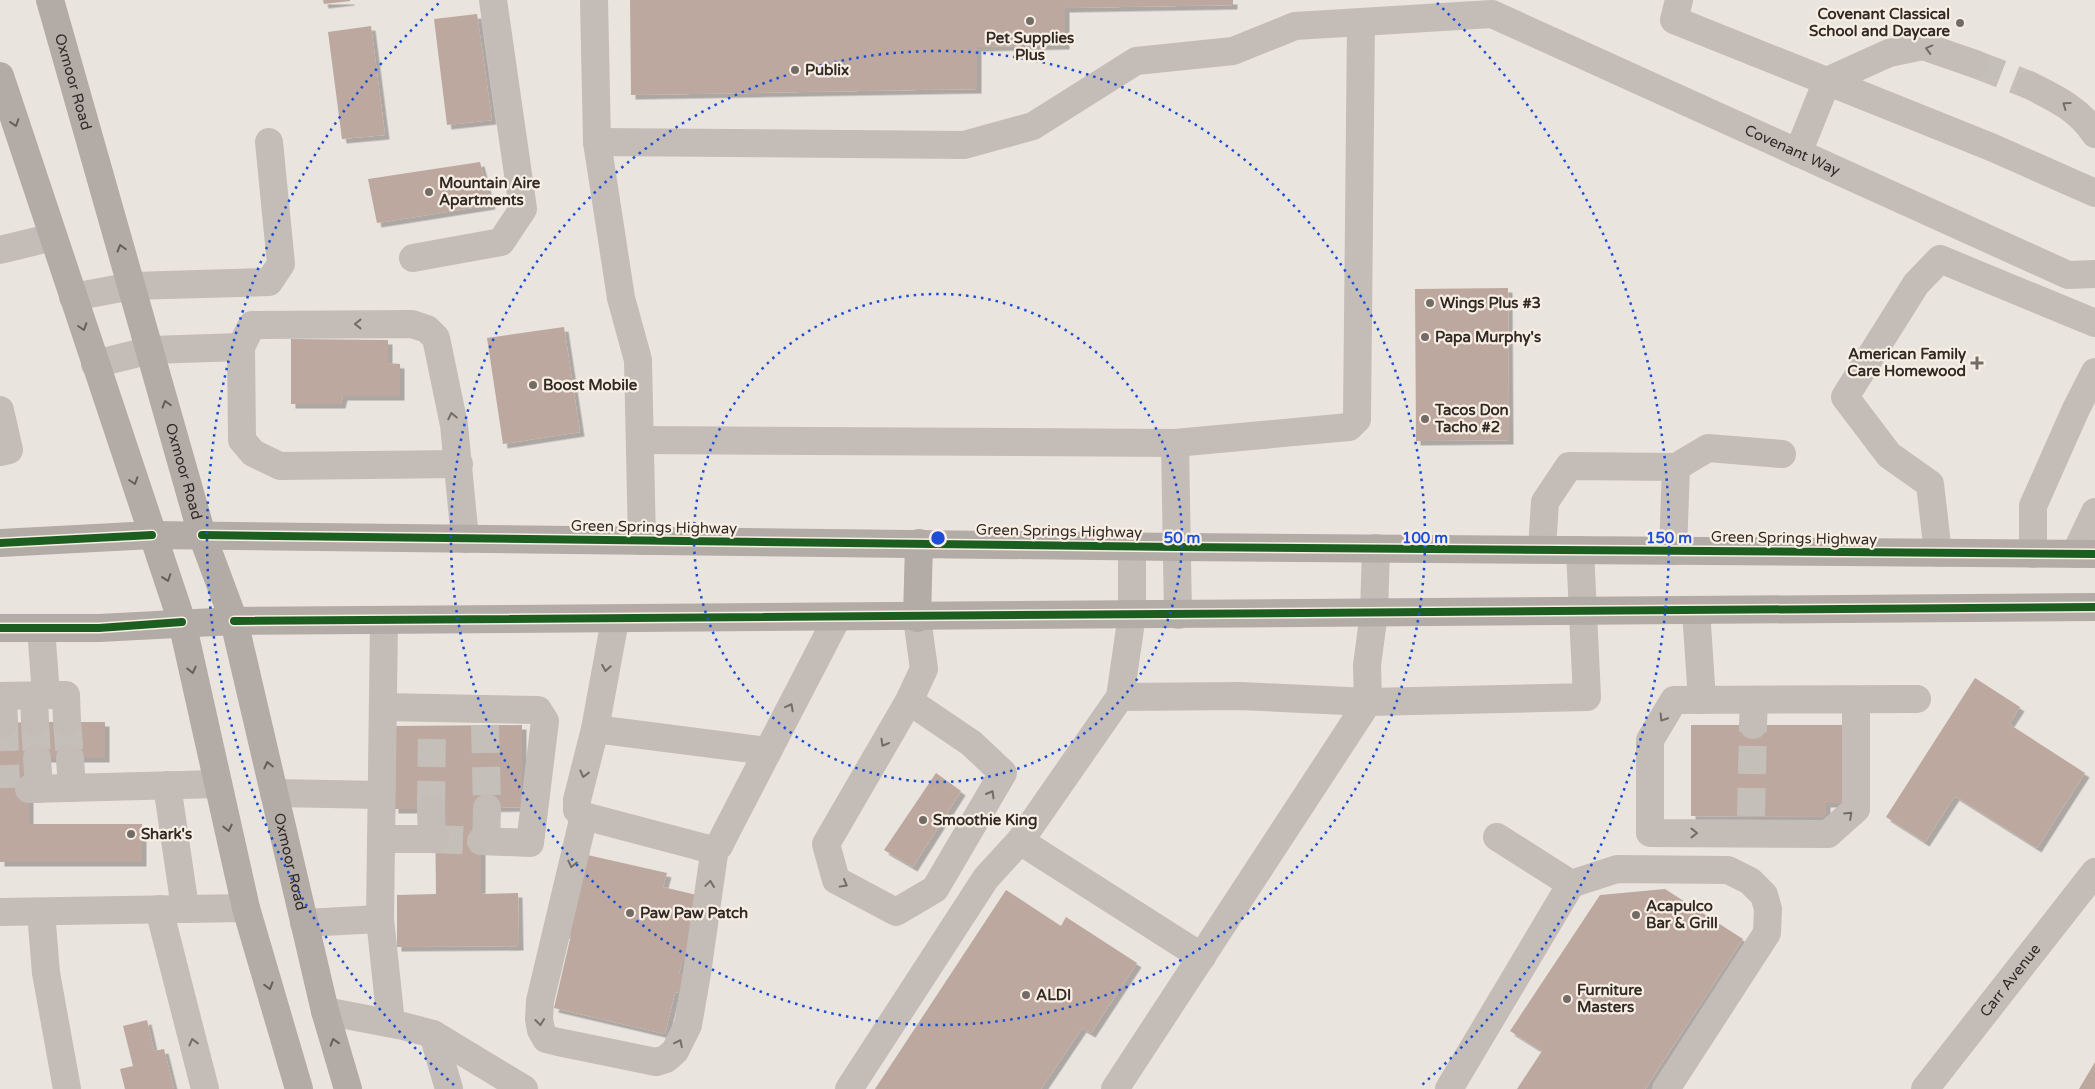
<svg xmlns="http://www.w3.org/2000/svg" width="2095" height="1089" viewBox="0 0 2095 1089" font-family="'Varela Round',sans-serif">
<style>
.building{fill:#bda8a0;filter:url(#shadow)}
.lines{fill:none;stroke-linecap:round;stroke-linejoin:round}
.minor-tunnel{stroke:#c5bfb9;stroke-width:28;stroke-dasharray:28 14;stroke-linecap:butt}
.minor{stroke:#c3bcb7;stroke-width:28}
.major{stroke:#b2aba6;stroke-width:28}
.cycleway-casing{stroke:#f8efe4;stroke-width:11}
.cycleway{stroke:#1b5e20;stroke-width:8}
.oneway{stroke:#746c67}
.oneway2{stroke:#665e59}
.ring{fill:none;stroke:#1d4ed8;stroke-width:2.5;stroke-dasharray:2.5 5}
.poi-dot{fill:#736b66;stroke:#f8efe4;stroke-width:2}
.labels{text-anchor:middle;stroke-width:4.5;stroke-linejoin:round;paint-order:stroke}
.poi-label{font-size:15px;font-weight:bold;fill:#332a26;stroke:#f8efe4;text-anchor:start}
.street-label{font-size:15px;fill:#332a26;stroke:#f8efe4}
.centre{fill:#1d4ed8;stroke:#f8efe4;stroke-width:2.5}
.ring-label{font-size:15px;text-anchor:middle;font-weight:bold;fill:#1d4ed8;stroke:#f8efe4;stroke-width:4.5;stroke-linejoin:round;paint-order:stroke}
</style>
<defs>
<filter id="shadow"><feDropShadow dx="4.5" dy="4.5" stdDeviation="0" flood-color="#0004"/></filter>
</defs>
<rect width="100%" height="100%" fill="#eae4de"/>
<path class="building" d="M323,0h27v1l-26,3z
M630,0h603v5l-168,3v37l-88,2v42l-346,6z
M477,14l15,106 -45,5 -13,-106z
M371,26l14,109 -43,4 -14,-107z
M480,162l11,43 -114,18 -9,-44z
M1508,288l1,152 -93,1 -1,-152z
M564,327l16,105 -77,12 -16,-106z
M291,339l97,1v23l12,1v32h-57l-2,8h-50z
M1975,678l45,29 -11,17 76,49 -48,75 -82,-52 -30,46 -39,-25z
M35,722h70v36h-76v66h113v38h-142v-139z
M522,725v82l-41,1v86l37,-1 1,53 -122,1v-52l39,-1 -1,-85h-41l1,-83z
M1691,725h155v78h-20v14l-135,-1z
M936,773l25,18 -48,76 -29,-17z
M583,854l84,19 -4,14 38,9 -15,66h-4l-3,12 11,2 -4,19 -11,-3 -10,42 -111,-26 17,-73 -7,-1z
M1665,889l78,50 -98,150h-128l25,-38 -32,-20 90,-136z
M1006,890l55,36 5,-9 71,46 -46,70 -9,-5 -41,61h-166z
M147,1020l7,31 10,-2 10,40h-49l-5,-20 13,-3 -10,-40z
M2095,1062v27h-16z"/>
<g class="lines">
<path class="minor-tunnel" d="M1975,64l54,21
M35,722l2,36
M67,722l3,36
M4,723l2,65
M485,725l2,83
M431,809l1,-84
M1751,816l2,-91
M435,839l46,2"/>
<g class="minor">
<path d="M594,0l3,142"/>
<path d="M1679,0l-5,20 317,127 104,46"/>
<path d="M2029,85c26,13 50,24 66,49"/>
<path d="M1798,153l29,-72 62,-28 34,-7 52,18"/>
<path d="M0,250l53,-13"/>
<path d="M413,258l88,-16 22,-33 -30,-209"/>
<path d="M73,297l59,-11 137,-4 12,-18 -12,-122"/>
<path d="M241,347l11,-22 160,-1 15,5 9,9 18,87 11,114"/>
<path d="M95,364l56,-14 90,-3 1,93 11,13 27,13 179,-2"/>
<path d="M0,410l9,40 -9,2"/>
<path d="M640,440l535,3 174,-16 8,-8 4,-397"/>
<path d="M1175,443l3,172"/>
<path d="M1676,467l32,-19 74,6"/>
<path id="s1" d="M642,541l-4,-181 -17,-62 -24,-156 367,3 69,-19 103,-65 97,-10 62,-25 197,-12 576,261 27,-1"/>
<path d="M1132,545v70l-12,82 121,-1 127,6 -1,-37 7,-52 2,-65"/>
<path d="M1542,549l3,-47 24,-36 107,1 -3,84"/>
<path d="M1938,553l-8,-69 -41,-29 -44,-58 71,-113 24,-25 155,64"/>
<path d="M2033,554v-48l43,-97 19,-37"/>
<path d="M2075,554l20,-42"/>
<path d="M1696,610l6,90"/>
<path d="M615,620l-20,109 -18,71v10l7,6 125,33 10,-3 7,-14 111,-214"/>
<path d="M46,695h20l1,27"/>
<path d="M0,696l46,-1 -5,-67"/>
<path d="M3,696l1,27"/>
<path d="M34,696l1,26"/>
<path d="M1120,697l-100,144 182,116"/>
<path d="M1856,700v109l-28,25 -178,-1v-93l24,-40 243,-1"/>
<path d="M909,701l62,42 32,30 -68,116 -39,23 -60,-32 -10,-36 83,-143 15,-32 -7,-51"/>
<path d="M383,707l155,3 7,11 -15,122 -49,-2"/>
<path d="M1753,725l1,-25"/>
<path d="M595,729l172,22"/>
<path d="M37,758l2,31"/>
<path d="M70,758l2,30"/>
<path d="M167,785l18,123"/>
<path d="M29,789l189,-5"/>
<path d="M274,793l107,2"/>
<path d="M431,809l1,30"/>
<path d="M584,816l-44,185 -1,18 2,11 5,9 12,3 98,20 10,-3 9,-8 13,-26 9,-52 18,-126"/>
<path d="M1497,837l74,47 46,-15 111,1 22,11 14,14 4,14 -1,24 -101,156"/>
<path d="M381,839h54"/>
<path d="M486,841l1,-33"/>
<path d="M159,909l46,180"/>
<path d="M0,912l246,-4"/>
<path d="M41,912l5,61 21,116"/>
<path d="M380,919l11,104"/>
<path d="M304,923l76,-4 4,-298"/>
<path d="M325,1011l78,15 30,8 91,55"/>
<path d="M433,1034l16,55"/>
<path d="M849,1089l137,-211 34,-37"/>
<path d="M1115,1089l253,-387 219,-5 -7,-147"/>
<path d="M1449,1089l122,-205"/>
<path id="s2" d="M1925,1089l170,-217"/>
</g>
<g class="major">
<path id="s3" d="M50,0l152,535 32,86 91,390 23,78"/>
<path d="M0,76l182,546 64,286 53,181"/>
<path d="M0,543l152,-8 1025,12 918,7"/>
<path d="M917,618l2,-75"/>
<path d="M0,628h99l135,-7 1861,-14"/>
</g>
<defs>
<path id="cycleway" d="M202,535l975,12 918,7
M0,543l152,-8
M234,621l1861,-14
M0,628h99l83,-6"/>
</defs>
<use href="#cycleway" class="cycleway-casing"/>
<use href="#cycleway" class="cycleway"/>
</g>
<defs><path id="oneway-chevron" d="M-2-3.5L2.5 0L-2 3.5" fill="none" stroke-width="1.6" stroke-linecap="round" stroke-linejoin="round" transform="scale(1.25)"/></defs>
<g class="oneway">
<use href="#oneway-chevron" transform="translate(1929 49) rotate(-165)"/>
<use href="#oneway-chevron" transform="translate(2066 105) rotate(-144)"/>
<use href="#oneway-chevron" transform="translate(358 324) rotate(180)"/>
<use href="#oneway-chevron" transform="translate(452 416) rotate(-102)"/>
<use href="#oneway-chevron" transform="translate(606 668) rotate(100)"/>
<use href="#oneway-chevron" transform="translate(790 707) rotate(-62)"/>
<use href="#oneway-chevron" transform="translate(1663 718) rotate(122)"/>
<use href="#oneway-chevron" transform="translate(884 743) rotate(120)"/>
<use href="#oneway-chevron" transform="translate(584 774) rotate(104)"/>
<use href="#oneway-chevron" transform="translate(991 794) rotate(-60)"/>
<use href="#oneway-chevron" transform="translate(1849 815) rotate(-43)"/>
<use href="#oneway-chevron" transform="translate(1694 833)"/>
<use href="#oneway-chevron" transform="translate(572 864) rotate(103)"/>
<use href="#oneway-chevron" transform="translate(710 884) rotate(-82)"/>
<use href="#oneway-chevron" transform="translate(844 884) rotate(29)"/>
<use href="#oneway-chevron" transform="translate(540 1022) rotate(84)"/>
<use href="#oneway-chevron" transform="translate(193 1042) rotate(-104)"/>
<use href="#oneway-chevron" transform="translate(679 1043) rotate(-64)"/>
</g>
<g class="oneway2">
<use href="#oneway-chevron" transform="translate(15 123) rotate(72)"/>
<use href="#oneway-chevron" transform="translate(121 248) rotate(-106)"/>
<use href="#oneway-chevron" transform="translate(83 327) rotate(72)"/>
<use href="#oneway-chevron" transform="translate(166 404) rotate(-106)"/>
<use href="#oneway-chevron" transform="translate(134 481) rotate(72)"/>
<use href="#oneway-chevron" transform="translate(167 578) rotate(71)"/>
<use href="#oneway-chevron" transform="translate(192 670) rotate(77)"/>
<use href="#oneway-chevron" transform="translate(268 765) rotate(-103)"/>
<use href="#oneway-chevron" transform="translate(228 828) rotate(77)"/>
<use href="#oneway-chevron" transform="translate(269 986) rotate(74)"/>
<use href="#oneway-chevron" transform="translate(334 1042) rotate(-107)"/>
</g>
<g class="ring">
<circle cx="938" cy="538" r="244"/>
<circle cx="938" cy="538" r="487"/>
<path d="M454 1085A731 731 0 0 1 439 3M1437 3A731 731 0 0 1 1422 1085"/>
</g>
<g class="poi-dot">
<circle cx="1030" cy="21" r="5"/>
<circle cx="1960" cy="23" r="5"/>
<circle cx="795" cy="70" r="5"/>
<circle cx="429" cy="192" r="5"/>
<circle cx="1430" cy="303" r="5"/>
<circle cx="1425" cy="337" r="5"/>
<path d="M1974.5 355.5h5v5h5v5h-5v5h-5v-5h-5v-5h5z"/>
<circle cx="533" cy="385" r="5"/>
<circle cx="1425" cy="419" r="5"/>
<circle cx="923" cy="820" r="5"/>
<circle cx="131" cy="834" r="5"/>
<circle cx="630" cy="913" r="5"/>
<circle cx="1636" cy="915" r="5"/>
<circle cx="1026" cy="995" r="5"/>
<circle cx="1567" cy="999" r="5"/>
</g>
<g class="labels">
<g class="poi-label">
<text x="1950" y="19" text-anchor="end">Covenant Classical<tspan x="1950" dy="17">School and Daycare</tspan></text>
<text x="1030" y="43" text-anchor="middle">Pet Supplies<tspan x="1030" dy="17">Plus</tspan></text>
<text x="805" y="75">Publix</text>
<text x="439" y="188">Mountain Aire<tspan x="439" dy="17">Apartments</tspan></text>
<text x="1440" y="308">Wings Plus #3</text>
<text x="1435" y="342">Papa Murphy's</text>
<text x="1966" y="359" text-anchor="end">American Family<tspan x="1966" dy="17">Care Homewood</tspan></text>
<text x="543" y="390">Boost Mobile</text>
<text x="1435" y="415">Tacos Don<tspan x="1435" dy="17">Tacho #2</tspan></text>
<text x="933" y="825">Smoothie King</text>
<text x="141" y="839">Shark's</text>
<text x="1646" y="911">Acapulco<tspan x="1646" dy="17">Bar &amp; Grill</tspan></text>
<text x="640" y="918">Paw Paw Patch</text>
<text x="1577" y="995">Furniture<tspan x="1577" dy="17">Masters</tspan></text>
<text x="1036" y="1000">ALDI</text>
</g>
<g class="street-label">
<text dy="5" stroke="none"><textPath href="#s3" startOffset="85">Oxmoor Road</textPath></text>
<text dy="5" stroke="none"><textPath href="#s1" startOffset="1655">Covenant Way</textPath></text>
<text dy="5" stroke="none"><textPath href="#s3" startOffset="490">Oxmoor Road</textPath></text>
<text transform="translate(654 527) rotate(1)" y="5">Green Springs Highway</text>
<text transform="translate(1059 531) rotate(1)" y="5">Green Springs Highway</text>
<text transform="translate(1794 538) rotate(1)" y="5">Green Springs Highway</text>
<text dy="5" stroke="none"><textPath href="#s3" startOffset="895">Oxmoor Road</textPath></text>
<text dy="5" stroke="none"><textPath href="#s2" startOffset="138">Carr Avenue</textPath></text>
</g>
</g>
<circle cx="938" cy="538" r="8" class="centre"/>
<g class="ring-label">
<text x="1182" y="543">50 m</text>
<text x="1425" y="543">100 m</text>
<text x="1669" y="543">150 m</text>
</g>
</svg>
